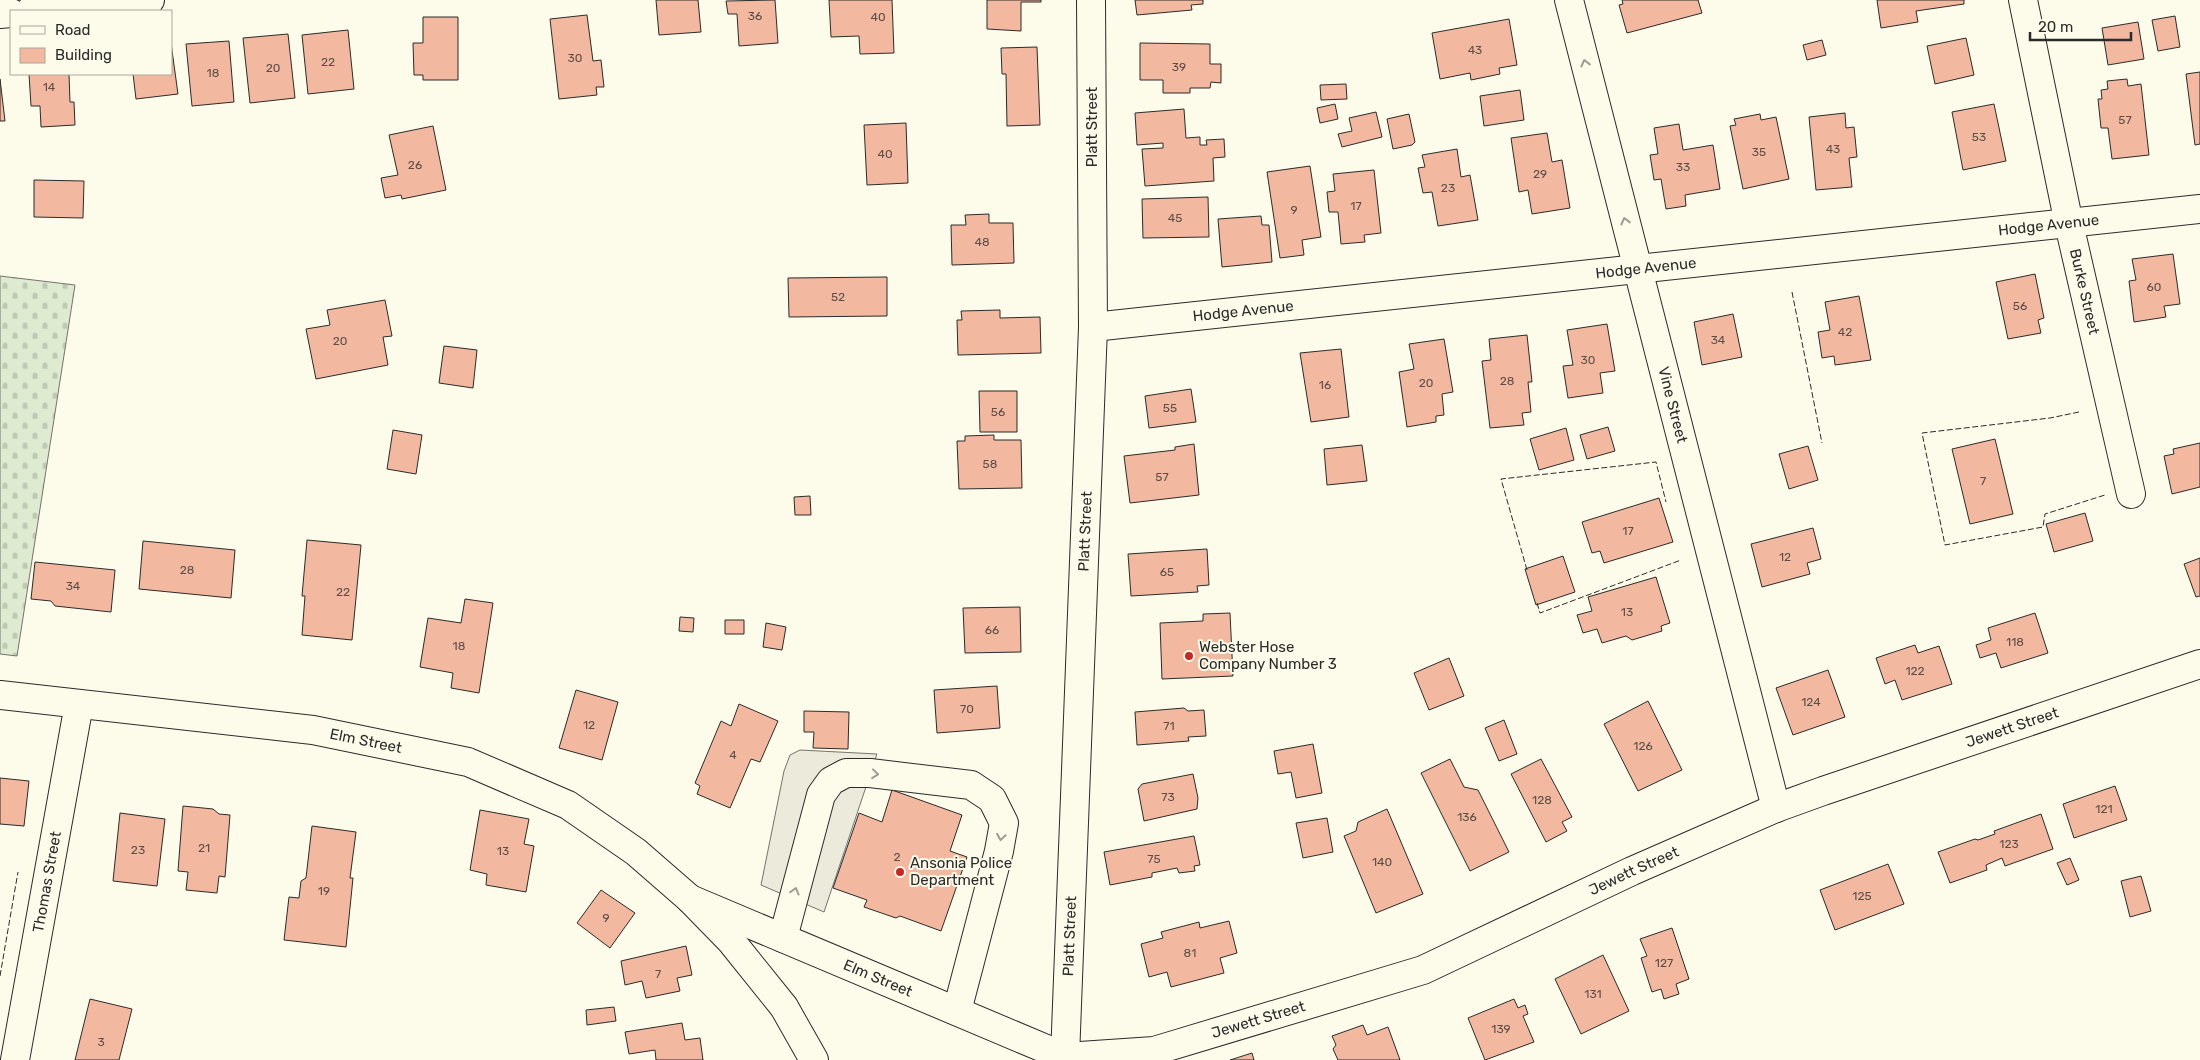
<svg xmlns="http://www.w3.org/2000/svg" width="2200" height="1060" viewBox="0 0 2200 1060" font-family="Rubik,sans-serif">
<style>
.cemetery{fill:url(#cemetery-stones);stroke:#74746e}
.parking{fill:#eceadb;stroke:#74746e}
.building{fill:#f2b8a0;stroke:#2b2b2b}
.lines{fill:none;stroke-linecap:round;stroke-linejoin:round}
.minor-casing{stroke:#2b2b2b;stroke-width:30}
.major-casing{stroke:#2b2b2b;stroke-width:30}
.minor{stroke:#fdfbea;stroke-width:28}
.major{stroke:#fdfbea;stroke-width:28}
.fence{stroke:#2b2b2b;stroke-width:1;stroke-dasharray:6 2.5;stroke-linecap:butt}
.oneway{stroke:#9e9d94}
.poi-dot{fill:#c62828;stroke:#fdfbea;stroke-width:2}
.labels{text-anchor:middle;stroke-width:4;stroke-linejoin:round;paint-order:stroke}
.number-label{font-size:12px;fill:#5d4e48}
.street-label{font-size:15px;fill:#2b2b2b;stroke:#fdfbea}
.poi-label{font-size:15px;fill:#2b2b2b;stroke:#fdfbea;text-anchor:start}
</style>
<defs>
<pattern id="cemetery-stones" width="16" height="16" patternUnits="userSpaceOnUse" patternTransform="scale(1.25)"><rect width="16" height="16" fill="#deebd1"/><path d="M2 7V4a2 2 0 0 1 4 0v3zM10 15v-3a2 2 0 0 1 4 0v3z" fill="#bfcab4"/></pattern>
</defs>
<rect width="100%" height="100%" fill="#fdfbea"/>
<path class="cemetery" d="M0,276l75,9 -58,371 -17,-2z"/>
<path class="parking" d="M800,750l77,4 -53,158 -63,-27 23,-114 6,-16z"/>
<path class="building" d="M656,0h42l3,32 -42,3z
M775,0l3,43 -39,3 -2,-32h-9l-2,-13z
M829,0h63l2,53 -34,1 -1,-18 -28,1z
M987,0h54v2h-20v29l-34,-2z
M1135,0h68v4l-12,1 1,5 -55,5z
M1622,0h76l4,13 -75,20 -8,-28 4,-1z
M1877,0h87v4l-48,7 2,11 -37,6z
M587,15l6,46 8,-1 3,27h-8l1,8 -38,4 -9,-80z
M2175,16l5,31 -22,4 -6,-31z
M423,17h35v63h-35v-5h-9l-1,-32h10z
M1509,19l8,46 -18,3 1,6 -29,6 -1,-7 -30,6 -8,-46z
M2138,22l6,37 -36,6 -6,-37z
M348,30l6,59 -46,5 -6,-59z
M288,34l7,64 -45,5 -7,-65z
M1966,38l8,37 -39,9 -8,-38z
M1822,40l4,15 -19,5 -4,-15z
M229,41l5,61 -42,4 -6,-62z
M171,43l7,51 -42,5 -3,-25h38z
M1140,43l70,1v20h11v19l-10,-1 -1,6h-20v5h-27v-13h-23z
M1037,47l3,78 -33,1 -1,-52h-4l-1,-26z
M2200,72v72l-5,1 -9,-71z
M29,74h40l1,28h4l1,23 -34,2 -1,-21h-9z
M0,79l5,42h-5z
M2127,79l1,7 13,-2 8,71 -37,4 -4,-31h-7l-3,-29h4l-1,-9 7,-1 -1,-8z
M1346,84l1,15 -26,1 -1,-15z
M1520,90l4,30 -40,6 -4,-30z
M1335,104l3,15 -18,4 -3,-15z
M1994,104l12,57 -43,9 -11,-58z
M1184,109l2,29 14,-1v8h7l-1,-5 18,-1 1,18 -12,1 1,23 -69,5 -3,-37 21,-1v-5l-26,2 -2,-32z
M1376,112l6,25 -40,10 -4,-13 14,-3 -3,-13z
M1845,113l1,15 8,-1 3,30 -8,1 3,29 -36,3 -7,-73z
M1409,114l6,28 -3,3 -19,4 -6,-30z
M1760,114l1,6 15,-3 13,62 -46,10 -13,-63 6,-1 -2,-6z
M906,123l2,60 -41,2 -3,-60z
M1679,124l4,26 30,-5 7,44 -35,6 1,11 -20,3 -5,-30 -7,1 -4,-25 8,-1 -4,-26z
M433,126l13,64 -44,9 -1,-4 -16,3 -4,-20 17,-3 -9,-40z
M1547,133l5,29 10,-2 8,48 -38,6 -4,-24 -9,2 -8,-54z
M1457,149l4,28 9,-2 8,45 -40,6 -6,-34 -9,1 -5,-25 7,-1 -3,-12z
M1310,166l11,71 -19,3 2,15 -24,3 -13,-86z
M1374,170l7,63 -17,2 1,7 -24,2 -3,-32h-9l-2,-20 8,-1 -2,-17z
M34,180l50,1 -1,37 -49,-1z
M1208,197l1,40 -66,1 -1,-39z
M989,214v9h24l1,40 -62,2 -1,-40h15l-1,-10z
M1261,216l1,9h7l3,37 -50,5 -4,-48z
M2173,254l7,50 -16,2 2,11 -32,5 -5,-41 7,-1 -4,-21z
M2035,274l9,44 -6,2 3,13 -33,6 -12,-57z
M887,277v39l-98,1 -1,-39z
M1859,296l12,64 -36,5 -1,-9 -12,2 -4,-26 12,-2 -5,-28z
M385,300l7,36 -9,1 5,28 -72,14 -10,-50 24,-4 -3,-15z
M1000,310v8l40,-1 1,36 -83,2 -1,-35h5l-1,-9z
M1733,314l9,43 -40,8 -8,-43z
M1607,324l8,47 -15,2 3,20 -35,5 -5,-32 10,-1 -6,-35z
M1527,335l5,47h-4l3,30 -9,1 2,12 -34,3 -8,-67 9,-1 -2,-21z
M1444,339l9,53 -11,2 2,21 -8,1v6l-29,5 -8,-55 15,-3 -5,-25z
M444,346l33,4 -4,38 -34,-5z
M1341,349l8,68 -38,5 -11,-69z
M1191,389l5,33 -47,6 -4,-32z
M979,391h38v41h-37z
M1608,427l7,24 -28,8 -7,-24z
M1566,428l8,32 -35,10 -9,-31z
M393,430l29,5 -6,39 -29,-5z
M994,435v5h27l1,48 -63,1 -2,-48h8v-5z
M1995,439l18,75 -43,10 -18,-75z
M2200,443v44l-28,7 -8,-38 10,-2 -1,-5z
M1194,444l5,51 -69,8 -6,-47 51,-6v-3z
M1362,445l5,36 -40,4 -3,-36z
M1808,446l10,34 -29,9 -10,-35z
M810,496l1,19h-16l-1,-18z
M1659,498l14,44 -69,21 -4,-12 -8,2 -10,-31z
M2085,513l8,28 -39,11 -8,-28z
M1813,528l8,31 -14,4 3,11 -48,13 -11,-43z
M307,540l54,5 -9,95 -50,-5 3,-39h-3z
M143,541l92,9 -4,48 -92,-9z
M1207,549l2,36 -12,1 1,6 -67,4 -3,-42z
M1563,556l12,36 -39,13 -11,-36z
M2200,558v38l-4,1 -12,-33z
M35,562l80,8 -4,42 -56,-6 -4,-5 -20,-2z
M1656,577l14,46 -9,3 1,5 -30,9 -6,-4 -24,7 -5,-14 -14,4 -6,-18 15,-4 -4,-14z
M465,599l28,4 -14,90 -28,-5 2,-15 -33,-6 8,-49 33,5z
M1020,607l1,45 -56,1 -2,-45z
M1230,613l3,63 -71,3 -2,-56 43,-2v-7z
M2035,613l13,40 -47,15 -5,-15 -16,5 -4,-13 15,-5 -3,-12z
M680,617l14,1 -1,14 -14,-1z
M725,620h19v14h-19z
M766,623l20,4 -4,23 -19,-3z
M1915,645l3,8 21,-7 13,38 -50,16 -7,-20 -10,4 -9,-26z
M1449,658l15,38 -35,14 -15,-37z
M1828,670l17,47 -52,18 -17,-47z
M997,686l3,42 -63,5 -3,-43z
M576,690l42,12 -16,58 -43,-12z
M1648,701l34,69 -44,21 -34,-67z
M739,704l39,17 -18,41 -9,-3 -21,49 -33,-14 3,-8 -5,-3 26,-62 10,5z
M1184,708l4,3 16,-1 2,26 -18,1 1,4 -52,4 -2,-33z
M804,711l45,1 -1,37 -35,-1 1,-16h-10z
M1504,720l13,34 -18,7 -14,-33z
M1313,744l9,49 -26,5 -5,-26 -13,2 -4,-23z
M1450,759l14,28 14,3 31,62 -39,19 -49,-98z
M1541,759l31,58 -10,5 5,9 -21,11 -35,-68z
M1193,774l5,24 -1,11 -53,12 -6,-32 4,-5z
M0,778l29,3 -5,45 -24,-2z
M2115,786l12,34 -53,18 -11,-34z
M892,790l70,25 -12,36 17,6 -26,74 -41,-15 -4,2 -32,-11 3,-7 -34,-12 26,-75 23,9z
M183,806l30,3 6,5 11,1 -5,62 -6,-1 -2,17 -31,-3 2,-18 -10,-1z
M1387,809l36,85 -47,19 -32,-77 12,-5 2,-9z
M480,810l49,9 -5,25 10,2 -8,46 -40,-7 1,-11 -17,-4z
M120,813l45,6 -8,67 -44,-5z
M2041,814l12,35 -48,17 -3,-8 -16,7 1,5 -37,13 -12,-31 37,-13 3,1 17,-6 -1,-3z
M1327,818l6,34 -30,6 -7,-35z
M312,826l44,6 -6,46h3l-7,69 -62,-7 5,-43 10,1 2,-17 5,-3z
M1194,836l6,29 -6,1 1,5 -16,2 -2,-5 -25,5v4l-42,8 -6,-33z
M2070,858l9,22 -12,5 -10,-22z
M1888,864l16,40 -69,26 -15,-40z
M2141,876l10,35 -21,6 -9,-36z
M601,890l34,23 -25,35 -33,-25z
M1229,921l8,32 -17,5 4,15 -53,14 -4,-15 -18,5 -8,-33 22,-6 -2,-6 38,-10 1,6z
M1672,928l17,51 -13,5 3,10 -15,5 -3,-10 -9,3 -11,-34 6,-2 -7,-17z
M686,946l6,29 -15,3 3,13 -34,7 -4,-17 -17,4 -4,-24z
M1603,955l26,56 -48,23 -26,-55z
M90,999l42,10 -13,51h-44z
M1514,999l4,9 7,-3 3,9 -5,2 11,26 -49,18 -17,-42z
M614,1007l2,14 -29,4 -1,-15z
M682,1023l3,17 15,-2 3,22h-47l-1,-10 -26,4 -4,-22z
M1363,1025l4,10 21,-8 12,33h-62l-5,-11 3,-4 -4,-9z
M1252,1053l2,7h-24z"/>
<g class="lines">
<defs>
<g id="minor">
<path id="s1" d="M1569,0l207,808"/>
<path id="s2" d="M2023,0l46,224 62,270"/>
<path d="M30,11l120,-11"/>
<path d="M0,14l11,-1"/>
<path id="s3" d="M1093,327l1107,-118"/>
<path id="s4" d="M690,899l375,158 89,-6 269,-81 209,-99 144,-63 47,-17 377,-127"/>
<path d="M783,938l38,-143 10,-14 15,-8h24l101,12 21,14 12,24 -5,28 -42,160"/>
<path id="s5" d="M1065,1057l28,-730 -2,-327"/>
<path id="s6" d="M15,1060l64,-356"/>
</g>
<g id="major">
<path id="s7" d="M0,695l313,35 155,32 100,43 68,47 54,47 41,42 53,66 30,53"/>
</g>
</defs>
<use href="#minor" class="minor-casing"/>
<use href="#major" class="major-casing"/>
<use href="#minor" class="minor"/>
<use href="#major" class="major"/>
<path class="fence" d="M1792,292l30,151
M2079,412l-29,6 -128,15 23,112 98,-18 2,-13 60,-19
M1527,570l-26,-91 155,-17 10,40
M1537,603l3,10 141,-53
M0,976l18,-104"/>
</g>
<defs><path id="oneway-chevron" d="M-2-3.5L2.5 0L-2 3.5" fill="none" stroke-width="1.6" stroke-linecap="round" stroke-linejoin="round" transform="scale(1.25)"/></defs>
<g class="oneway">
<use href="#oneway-chevron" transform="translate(1585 63) rotate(-104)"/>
<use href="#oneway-chevron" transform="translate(1625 221) rotate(-104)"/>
<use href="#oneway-chevron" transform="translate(875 774) rotate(6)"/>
<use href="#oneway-chevron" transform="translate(1001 837) rotate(99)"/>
<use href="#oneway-chevron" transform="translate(795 891) rotate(-75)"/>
</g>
<g class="poi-dot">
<circle cx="1189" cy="656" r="5"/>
<circle cx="900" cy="872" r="5"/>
</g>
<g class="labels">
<g class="number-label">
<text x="755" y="20">36</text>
<text x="878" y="21">40</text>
<text x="1475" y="54">43</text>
<text x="575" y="62">30</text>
<text x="328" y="66">22</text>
<text x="1179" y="71">39</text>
<text x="273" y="72">20</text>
<text x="213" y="77">18</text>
<text x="49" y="91">14</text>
<text x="2125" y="124">57</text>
<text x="1979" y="141">53</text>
<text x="1833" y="153">43</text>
<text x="1759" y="156">35</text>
<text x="885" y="158">40</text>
<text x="415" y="169">26</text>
<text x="1683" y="171">33</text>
<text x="1540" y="178">29</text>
<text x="1448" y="192">23</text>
<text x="1356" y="210">17</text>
<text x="1294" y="214">9</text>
<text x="1175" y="222">45</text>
<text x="982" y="246">48</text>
<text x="2154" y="291">60</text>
<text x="838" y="301">52</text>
<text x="2020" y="310">56</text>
<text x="1845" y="336">42</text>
<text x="1718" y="344">34</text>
<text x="340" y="345">20</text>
<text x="1588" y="364">30</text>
<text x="1507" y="385">28</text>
<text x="1426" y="387">20</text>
<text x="1325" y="389">16</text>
<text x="1170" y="412">55</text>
<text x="998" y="416">56</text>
<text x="990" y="468">58</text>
<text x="1162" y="481">57</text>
<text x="1983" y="485">7</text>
<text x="1628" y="535">17</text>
<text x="1785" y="561">12</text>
<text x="187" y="574">28</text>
<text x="1167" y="576">65</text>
<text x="73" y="590">34</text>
<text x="343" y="596">22</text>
<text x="1627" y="616">13</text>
<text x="992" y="634">66</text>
<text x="2015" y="646">118</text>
<text x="459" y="650">18</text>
<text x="1915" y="675">122</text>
<text x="1811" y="706">124</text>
<text x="967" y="713">70</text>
<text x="589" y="729">12</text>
<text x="1169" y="730">71</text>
<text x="1643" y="750">126</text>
<text x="733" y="759">4</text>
<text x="1168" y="801">73</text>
<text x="1542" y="804">128</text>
<text x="2104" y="813">121</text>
<text x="1467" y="821">136</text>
<text x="2009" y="848">123</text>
<text x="204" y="852">21</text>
<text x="138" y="854">23</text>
<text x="503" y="855">13</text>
<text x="897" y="861">2</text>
<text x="1154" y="863">75</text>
<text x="1382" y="866">140</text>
<text x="324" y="895">19</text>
<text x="1862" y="900">125</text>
<text x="606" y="922">9</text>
<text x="1190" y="957">81</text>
<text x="1664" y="967">127</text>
<text x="658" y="978">7</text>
<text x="1593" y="998">131</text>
<text x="1501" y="1033">139</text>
<text x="101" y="1046">3</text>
</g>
<g class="street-label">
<text transform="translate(1092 127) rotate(-90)" y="5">Platt Street</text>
<text dy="5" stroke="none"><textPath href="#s3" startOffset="961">Hodge Avenue</textPath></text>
<text dy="5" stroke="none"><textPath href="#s3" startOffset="556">Hodge Avenue</textPath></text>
<text dy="5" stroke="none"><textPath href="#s2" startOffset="298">Burke Street</textPath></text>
<text dy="5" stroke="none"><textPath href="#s3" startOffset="151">Hodge Avenue</textPath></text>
<text dy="5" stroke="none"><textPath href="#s1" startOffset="418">Vine Street</textPath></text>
<text dy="5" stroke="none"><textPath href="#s5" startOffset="526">Platt Street</textPath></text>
<text dy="5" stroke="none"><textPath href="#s4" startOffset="1415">Jewett Street</textPath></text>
<text dy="5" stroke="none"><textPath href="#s7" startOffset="369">Elm Street</textPath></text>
<text dy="5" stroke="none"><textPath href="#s4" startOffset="1010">Jewett Street</textPath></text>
<text dy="5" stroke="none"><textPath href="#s6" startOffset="181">Thomas Street</textPath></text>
<text dy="5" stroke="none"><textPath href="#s5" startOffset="121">Platt Street</textPath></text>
<text dy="5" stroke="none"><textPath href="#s4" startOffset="204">Elm Street</textPath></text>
<text dy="5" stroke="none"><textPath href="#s4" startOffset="605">Jewett Street</textPath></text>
</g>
<g class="poi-label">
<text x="1199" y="652">Webster Hose<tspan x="1199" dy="17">Company Number 3</tspan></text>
<text x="910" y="868">Ansonia Police<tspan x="910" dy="17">Department</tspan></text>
</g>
</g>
<rect x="10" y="10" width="162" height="65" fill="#fdfbea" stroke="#a9a89e"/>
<rect x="20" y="26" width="25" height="8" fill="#fdfbea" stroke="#a9a89e"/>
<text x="55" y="35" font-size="15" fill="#2b2b2b">Road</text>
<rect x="20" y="48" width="25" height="15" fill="#f2b8a0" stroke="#a9a89e"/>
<text x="55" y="60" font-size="15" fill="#2b2b2b">Building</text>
<path d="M2030 32v8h101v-8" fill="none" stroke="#2b2b2b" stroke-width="2.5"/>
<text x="2038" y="32" font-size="15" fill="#2b2b2b" stroke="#fdfbea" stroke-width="4" paint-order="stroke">20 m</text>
</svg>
